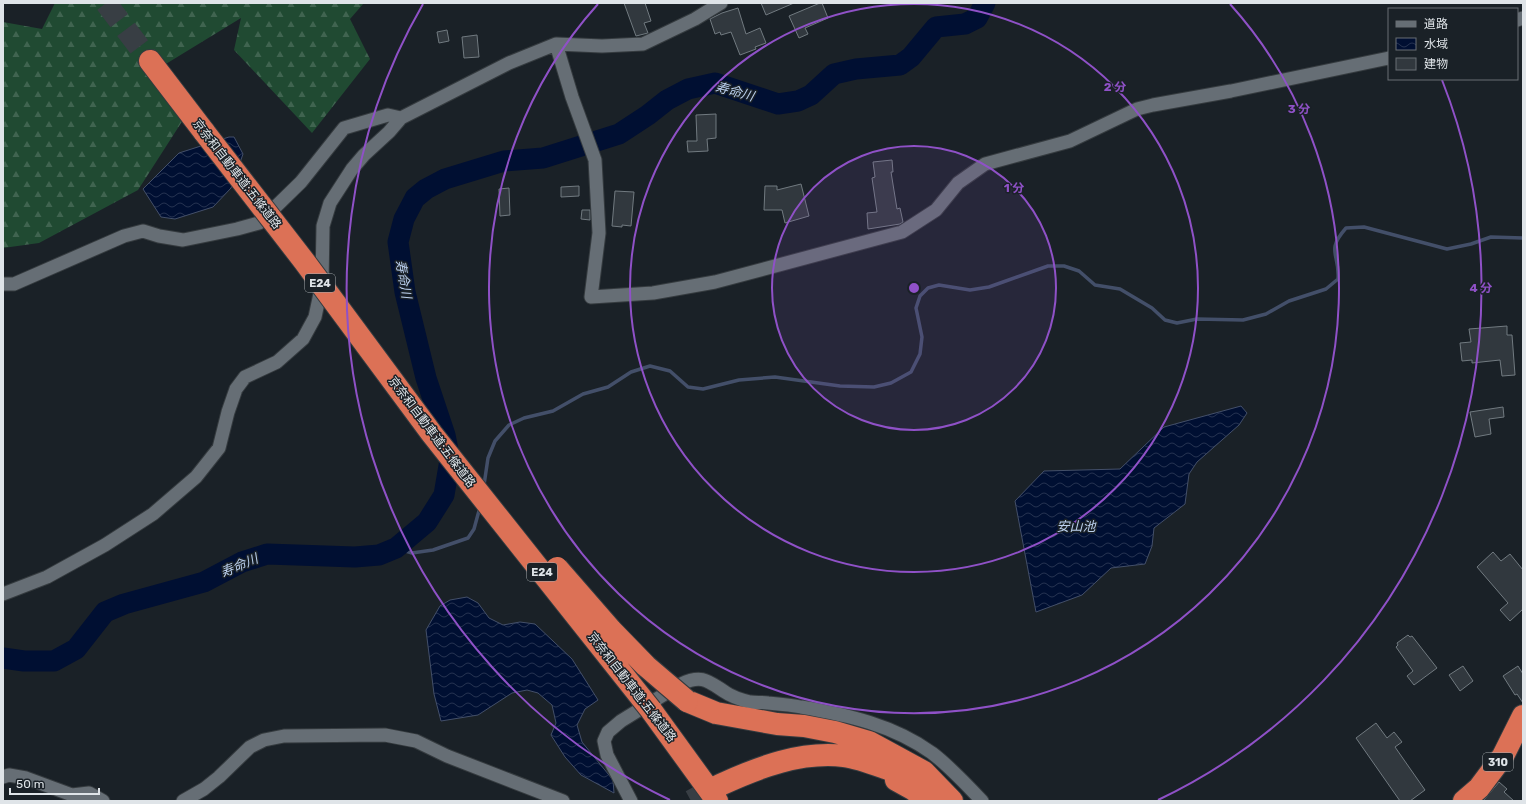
<svg xmlns="http://www.w3.org/2000/svg" width="1526" height="804" viewBox="0 0 1526 804" font-family="Rubik,'Noto Sans JP',sans-serif">
<style>
.forest{fill:url(#forest-firs)}
.water{fill:url(#water-waves);stroke:#434f69}
.lines{fill:none;stroke-linecap:round;stroke-linejoin:round}
.stream{stroke:#434f69;stroke-width:3.5}
.river{stroke:#000f32;stroke-width:21}
.building{fill:#31383e;stroke:#717a80}
.highway-tunnel{stroke:#383e44;stroke-width:22;stroke-dasharray:22 11;stroke-linecap:butt}
.street-casing{stroke:#353b3f;stroke-width:15}
.highway-casing{stroke:#353b3f;stroke-width:24}
.street{stroke:#666e75;stroke-width:13}
.highway{stroke:#dc7156;stroke-width:22}
.highway-bridge-casing{stroke:#353b3f;stroke-width:24;stroke-linecap:butt}
.highway-bridge{stroke:#dc7156;stroke-width:22}
.ring{fill:none;stroke:#8f51c7;stroke-width:2}
.labels{text-anchor:middle;stroke-width:3;stroke-linejoin:round;paint-order:stroke}
.shield{fill:#1a2127;stroke:#a4aaae;stroke-width:1}
.shield-label{font-size:11px;font-weight:bold;fill:#dfe4e8}
.street-label{font-size:12px;fill:#dfe4e8;stroke:#1a2127}
.water-label{font-size:13px;font-style:italic;fill:#bbd0ef;stroke:#1a2127}
.centre{fill:#8f51c7;stroke:#1a2127;stroke-width:2}
.ring-label{font-size:12px;text-anchor:middle;font-weight:bold;fill:#8f51c7;stroke:#1a2127;stroke-width:3;stroke-linejoin:round;paint-order:stroke}
</style>
<defs>
<pattern id="forest-firs" width="22" height="20" patternUnits="userSpaceOnUse"><rect width="22" height="20" fill="#204a32"/><path d="M5 1l3.5 6h-7zM16 11l3.5 6h-7z" fill="#406450"/></pattern>
<pattern id="water-waves" width="16" height="10" patternUnits="userSpaceOnUse"><rect width="16" height="10" fill="#000f32"/><path d="M0 5q4-4 8 0t8 0" fill="none" stroke="#253250"/></pattern>
</defs>
<rect width="100%" height="100%" fill="#1a2127"/>
<path class="forest" d="M55,3h309l-14,16 20,40 -58,74 -78,-83 7,-32 -85,52 27,50 -45,70 -99,53 -36,5v-226l39,7z"/>
<path class="water" d="M229,137h5l9,17 -12,34 -18,19 -38,12 -14,-2 -18,-28 36,-36z
M1241,406l6,7 -8,12 -42,37 -8,12 -4,30 -31,24 -2,18 -7,18 -34,4 -29,27 -46,17 -21,-111 29,-30 76,-2 44,-42z
M467,597l11,6 11,15 14,7 17,-3 15,2 37,35 26,41 -13,9 -8,16 5,17 31,38 1,13 -33,-18 -16,-18 -14,-22 5,-12 -4,-18 -14,-12 -11,-3 -15,3 -34,22 -37,6 -7,-27 -8,-64 14,-24 10,-6z"/>
<g class="lines">
<path class="stream" d="M484,485l4,-27 7,-17 14,-16 15,-7 29,-7 30,-17 25,-7 23,-15 19,-6 20,5 18,16 15,2 36,-9 36,-3 65,9 34,1 17,-4 20,-11 9,-18 2,-17 -6,-29 4,-12 8,-8 11,-3 31,5 19,-3 59,-21h16l15,5 16,14 25,4 32,19 13,12 12,3 20,-4 46,1 23,-6 23,-13 37,-12 12,-10c2,-26 -13,-27 8,-51l18,-1 83,22 24,-5 20,-7 32,1
M396,548l16,5 21,-3 35,-12 6,-9 6,-22"/>
<path class="river" d="M3,658l21,3h30l22,-12 29,-37 19,-8 80,-22 38,-20 25,-8 88,3 24,-2 17,-7 31,-26 17,-27 6,-35 -5,-25 -19,-57 -21,-86 -7,-50 6,-23 11,-21 11,-9 19,-10 59,-18 39,-3 76,-24 29,-19 19,-15 21,-11 27,-6 63,21 20,-3 13,-6 23,-21 22,-5 44,-4 11,-8 25,-30 29,-3 12,-6 8,-15"/>
</g>
<path class="building" d="M624,3h21l6,18 -7,2 4,10 -12,3z
M761,3h33l-28,12z
M820,3h2l6,15 -23,10 3,6 -9,4 -10,-22z
M738,8l8,26 14,-6 6,15 -11,4 1,2 -16,6 -9,-23 -10,3 -1,-3 -5,2 -5,-15 12,-6z
M447,30l2,11 -10,2 -2,-11z
M477,35l2,22 -15,1 -2,-21z
M716,114v24l-9,1 1,12 -20,1 -1,-11h10l-1,-26z
M892,160l1,12h-2l6,37 3,-1 3,14 -3,2 -32,5 -1,-16 10,-1 -5,-34 3,-1 -2,-15z
M801,184l8,32 -24,7 -3,-13h-18l1,-24h12v4z
M579,186v10l-18,1v-10z
M509,188l1,27 -10,1 -1,-27z
M615,191l19,1 -3,34 -9,-1v2l-10,-1z
M582,210h8v10l-9,-1z
M1507,326v9h5l3,40 -13,1 -2,-16 -28,3v-3l-10,1 -2,-18 11,-1 -2,-13z
M1503,407l1,10 -15,2 2,15 -16,3 -5,-25z
M1493,552l8,9 9,-7 13,16v39l-13,12 -10,-11 8,-7 -31,-36z
M1408,635l2,2 2,-1 25,32 -23,17 -7,-9 6,-5 -17,-24 2,-2 -1,-2z
M1463,666l10,15 -13,10 -11,-16z
M1518,666l5,8v29l-6,-9 -2,1 -12,-19z
M1376,723l11,15 7,-6 8,10 -7,5 30,43 -15,11h-10l-44,-63z
M1499,782l8,7 -3,3 10,9h-31z"/>
<g class="lines">
<path class="highway-tunnel" d="M106,3l44,58
M691,801l29,-16"/>
<defs>
<path id="street" d="M1517,20l6,-2
M556,44l16,53 23,63 4,73 -8,64 62,-4 62,-11 187,-50 34,-22 22,-27 27,-19 85,-23 67,-32 16,-4 78,-14 158,-33
M3,284h11l110,-48 19,-5 16,5 24,4 54,-11 22,-6 42,-41 43,-54 44,-13 13,3
M3,594l44,-17 58,-32 48,-31 43,-37 23,-29 9,-36 8,-23 9,-12 32,-15 26,-23 12,-22 7,-33 1,-58 7,-23 22,-34 12,-14 25,-23 12,-14 108,-55 47,-19 46,2 41,-2 52,-25 26,-16
M3,777l6,-2 17,3 46,17 17,-2 14,8
M183,801l21,-12 15,-12 31,-30 14,-7 20,-4 101,-1 31,6 31,15 116,45
M631,801l-24,-46 -3,-14 4,-9 13,-11 60,-37c21,-10 27,-3 44,8 7,5 17,8 25,10 6,1 12,0 18,1 11,1 23,2 33,4 47,8 92,18 131,46 17,13 35,32 50,48"/>
<path id="highway" d="M150,61l55,72
M687,701l29,12 61,11 27,2 31,6 34,10 55,30 28,29
M651,710l66,91
M896,780l18,10 14,11
M720,785c39,-18 81,-34 124,-29 15,2 30,8 44,13 10,4 19,7 28,12
M1464,801l15,-13 24,-32 20,-40"/>
</defs>
<use href="#street" class="street-casing"/>
<use href="#highway" class="highway-casing"/>
<use href="#street" class="street"/>
<use href="#highway" class="highway"/>
<defs>
<path id="highway-bridge" d="M205,133l99,128 128,173 219,276
M557,568l54,62 35,36 41,35"/>
</defs>
<use href="#highway-bridge" class="highway-bridge-casing"/>
<use href="#highway-bridge" class="highway-bridge"/>
</g>
<circle cx="914" cy="288" r="142" fill="#8f51c7" fill-opacity=".12"/>
<g class="ring">
<circle cx="914" cy="288" r="142"/>
<circle cx="914" cy="288" r="284"/>
<path d="M1230 4A425 425 0 1 1 598 4"/>
<path d="M670 800A567 567 0 0 1 423 4M1442 80A567 567 0 0 1 1158 800"/>
</g>
<g class="labels">
<g class="shield">
<rect x="305" y="274" width="30" height="18" rx="3"/>
<rect x="527" y="563" width="30" height="18" rx="3"/>
<rect x="1483" y="753" width="30" height="18" rx="3"/>
</g>
<g class="shield-label">
<text x="320" y="287">E24</text>
<text x="542" y="576">E24</text>
<text x="1498" y="766">310</text>
</g>
<g class="street-label">
<text transform="translate(237 174) rotate(52)" y="4">京奈和自動車道;五條道路</text>
<text transform="translate(432 432) rotate(53)" y="4">京奈和自動車道;五條道路</text>
<text transform="translate(632 687) rotate(52)" y="4">京奈和自動車道;五條道路</text>
</g>
<g class="water-label">
<text transform="translate(735 91) rotate(15)" y="5">寿命川</text>
<text transform="translate(404 279) rotate(80)" y="5">寿命川</text>
<text x="1076" y="531">安山池</text>
<text transform="translate(239 565) rotate(-23)" y="5">寿命川</text>
</g>
</g>
<circle cx="914" cy="288" r="6" class="centre"/>
<g class="ring-label">
<text x="1115" y="91">2 分</text>
<text x="1299" y="113">3 分</text>
<text x="1014" y="192">1 分</text>
<text x="1481" y="292">4 分</text>
</g>
<rect width="1526" height="804" fill="none" stroke="#dfe4e8" stroke-width="8"/>
<rect x="1388" y="8" width="130" height="72" fill="#1a2127" stroke="#696f74"/>
<rect x="1396" y="21" width="20" height="6" fill="#666e75" stroke="#696f74"/>
<text x="1424" y="28" font-size="12" fill="#dfe4e8">道路</text>
<rect x="1396" y="38" width="20" height="12" fill="url(#water-waves)" stroke="#696f74"/>
<text x="1424" y="48" font-size="12" fill="#dfe4e8">水域</text>
<rect x="1396" y="58" width="20" height="12" fill="#31383e" stroke="#696f74"/>
<text x="1424" y="68" font-size="12" fill="#dfe4e8">建物</text>
<path d="M10 788v6h89v-6" fill="none" stroke="#dfe4e8" stroke-width="2"/>
<text x="16" y="788" font-size="12" fill="#dfe4e8" stroke="#1a2127" stroke-width="3" paint-order="stroke">50 m</text>
</svg>
